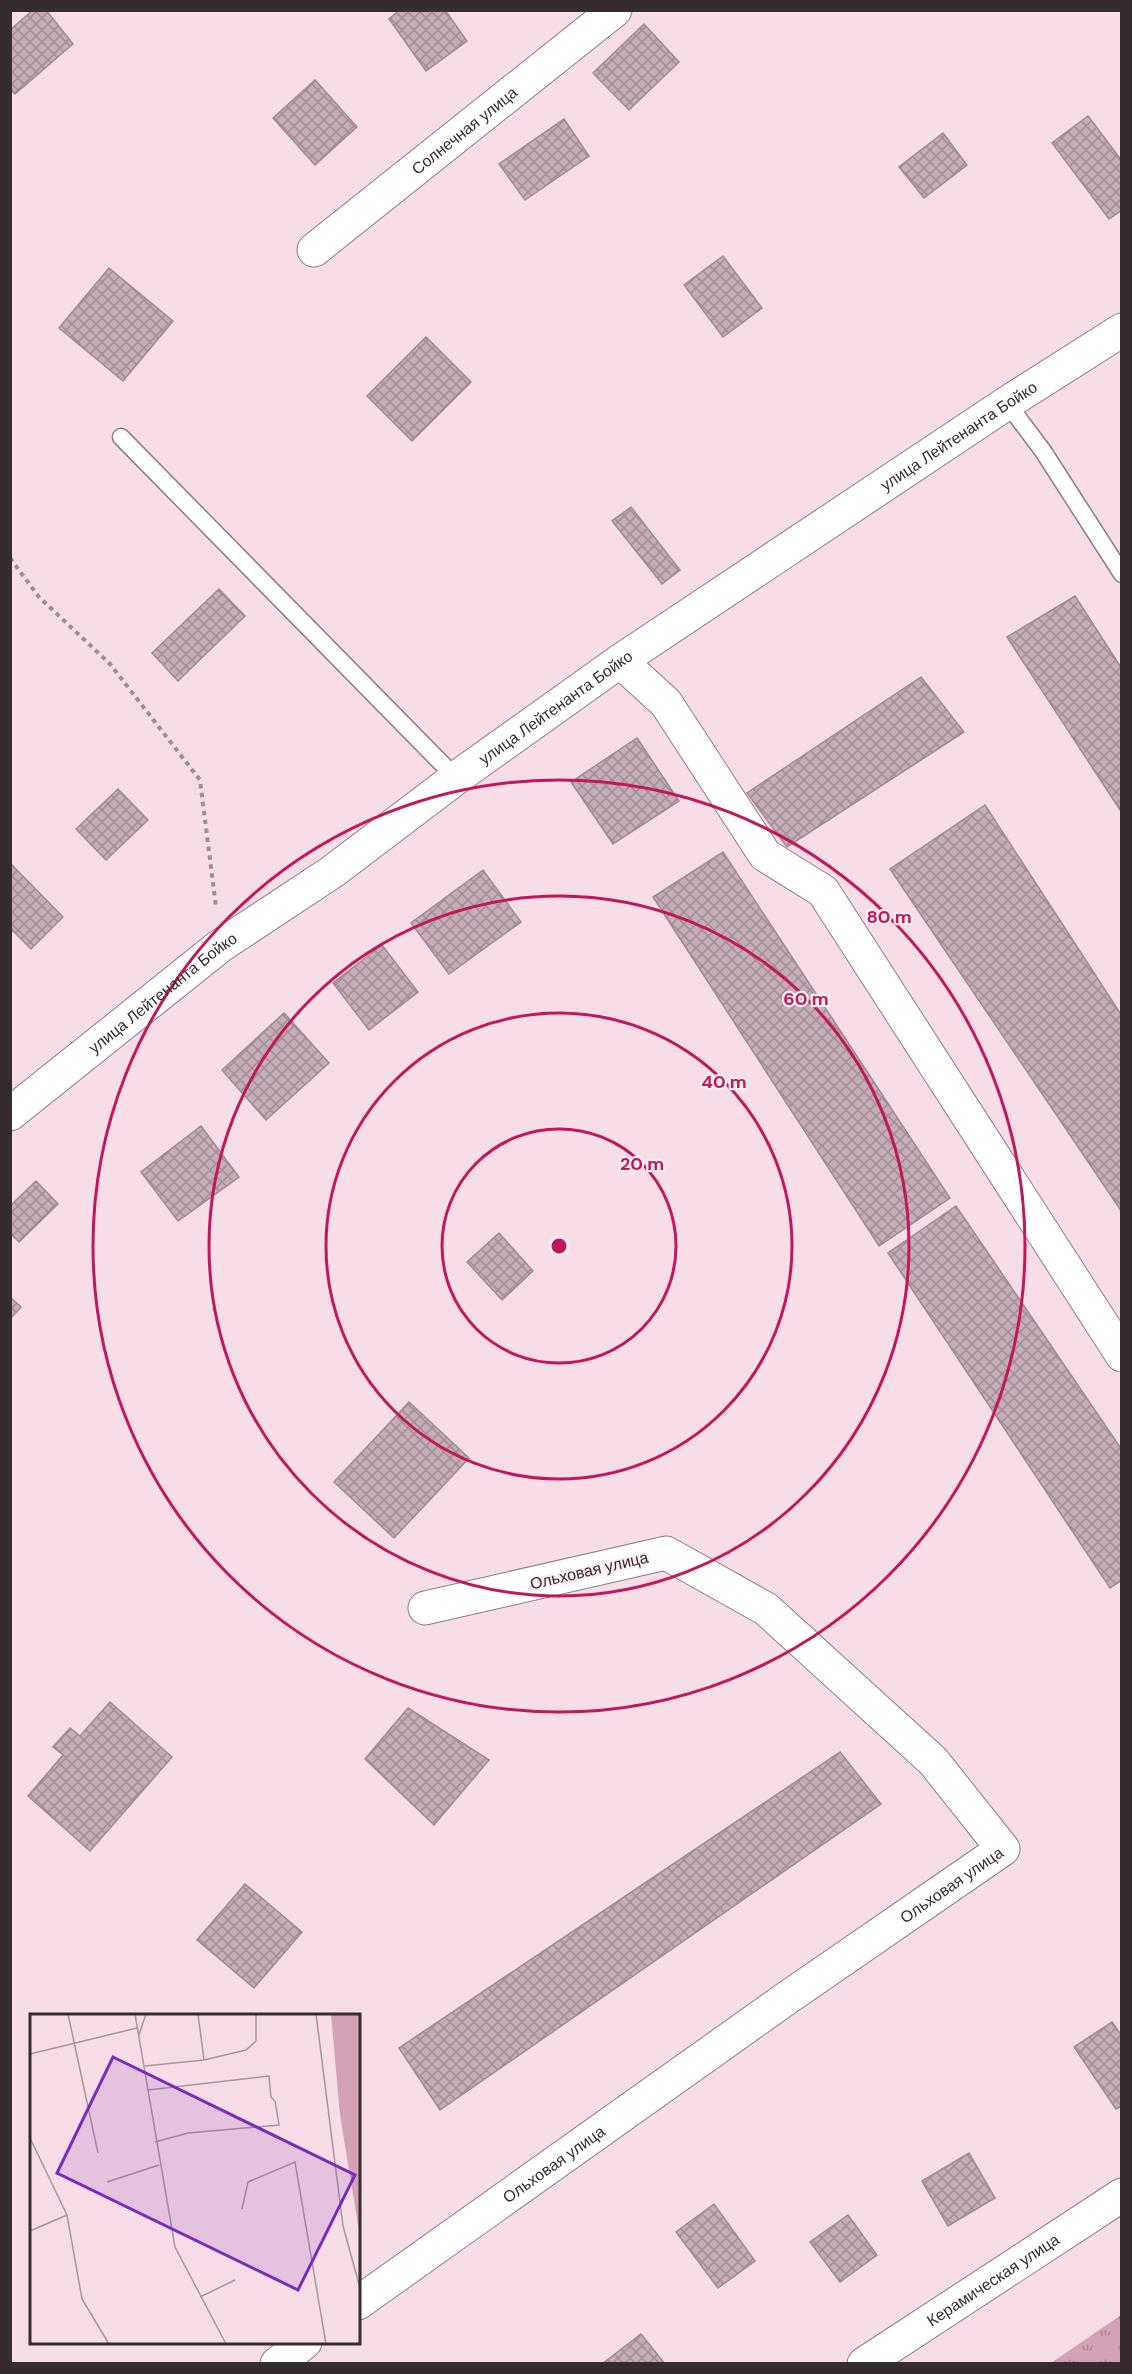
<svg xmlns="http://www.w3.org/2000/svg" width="1132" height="2374" viewBox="0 0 1132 2374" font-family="'DM Sans',sans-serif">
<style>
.grass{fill:url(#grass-tufts)}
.building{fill:url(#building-cross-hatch);stroke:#a18a93;stroke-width:1.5}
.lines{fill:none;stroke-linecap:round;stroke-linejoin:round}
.service-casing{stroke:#917b84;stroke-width:19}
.minor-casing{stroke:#917b84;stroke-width:35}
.path{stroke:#9f8e95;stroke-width:4;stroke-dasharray:4.5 4.5;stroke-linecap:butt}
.service{stroke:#fff;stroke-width:16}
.minor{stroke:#fff;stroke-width:33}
.ring{fill:none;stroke:#c2185b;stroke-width:3}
.labels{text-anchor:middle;stroke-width:4.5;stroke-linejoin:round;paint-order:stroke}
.street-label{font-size:16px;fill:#352c30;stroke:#fcedf3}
.inset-road{fill:none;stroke:#a9969e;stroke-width:1.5}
.view{fill:#7b2cbf;fill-opacity:0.15;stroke:#7b2cbf;stroke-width:3}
.inset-edge{fill:none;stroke:#352c30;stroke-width:3}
.centre{fill:#c2185b;stroke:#fcedf3;stroke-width:3}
.ring-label{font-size:18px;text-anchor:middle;font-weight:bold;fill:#c2185b;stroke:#fcedf3;stroke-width:4.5;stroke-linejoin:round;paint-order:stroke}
</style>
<defs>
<pattern id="grass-tufts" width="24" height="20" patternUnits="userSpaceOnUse" patternTransform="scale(1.5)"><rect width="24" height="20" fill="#d5a1b7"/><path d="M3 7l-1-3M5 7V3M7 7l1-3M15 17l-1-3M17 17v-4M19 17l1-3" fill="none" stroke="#ae8395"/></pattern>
<pattern id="building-cross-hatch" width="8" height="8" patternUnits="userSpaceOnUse" patternTransform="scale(1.5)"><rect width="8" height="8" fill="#c4adb6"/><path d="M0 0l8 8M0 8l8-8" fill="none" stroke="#a08d94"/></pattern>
</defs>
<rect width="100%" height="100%" fill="#f6dde7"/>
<path class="grass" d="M1121,2315v48h-70z"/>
<path class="building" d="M33,10h13l27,34 -58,50 -5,-5v-59z
M400,10h45l22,31 -41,30 -37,-52z
M644,24l35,38 -50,48 -36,-37z
M315,80l42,47 -42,38 -42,-47z
M1088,116l34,45v49l-13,9 -57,-76z
M564,119l25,37 -64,44 -26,-36z
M943,133l24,32 -43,33 -25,-31z
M723,256l39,52 -39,29 -39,-52z
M109,268l64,53 -50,60 -64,-53z
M426,337l45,45 -59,59 -45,-45z
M631,507l49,63 -18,14 -50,-63z
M219,589l26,27 -67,65 -26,-28z
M1075,596l47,73v144l-115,-176z
M921,677l43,55 -177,115 -40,-54z
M637,738l42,63 -66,43 -42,-62z
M118,789l30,31 -42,40 -30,-31z
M985,805l137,211v196l-232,-343z
M723,852l227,346 -71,48 -226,-349z
M10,863l53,54 -32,32 -21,-21z
M483,870l38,52 -72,52 -38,-51z
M382,945l36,47 -49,38 -36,-47z
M284,1013l45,50 -63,57 -44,-50z
M201,1126l38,51 -61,44 -37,-49z
M36,1181l22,23 -39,38 -9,-9v-27z
M956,1206l166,244v130l-12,8 -222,-335z
M499,1233l34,38 -31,29 -35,-38z
M10,1297l11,10 -11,12z
M409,1402l60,56 -75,80 -60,-56z
M110,1702l62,55 -82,94 -62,-55 35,-41 -10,-8 17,-19 10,8z
M408,1708l81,52 -55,65 -69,-66z
M840,1752l41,52 -441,306 -41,-62z
M245,1884l57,48 -48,56 -57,-48z
M1112,2022l10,14v70l-6,3 -42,-62z
M969,2153l26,45 -47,28 -26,-45z
M714,2204l41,57 -37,27 -42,-56z
M848,2215l29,40 -37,27 -30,-40z
M641,2334l24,30h-63z"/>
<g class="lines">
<defs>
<path id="service" d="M1007,403l36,48 79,123
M121,437l335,341"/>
<g id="minor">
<path id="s1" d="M314,250l301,-240"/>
<path d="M620,661l46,42 99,152 58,36 299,464"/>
<path id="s2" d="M10,1114l210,-168 112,-74 124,-94 164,-117 387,-258 115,-73"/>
<path id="s3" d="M358,2303l426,-303 219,-151 -70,-88 -167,-152 -100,-56 -241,55"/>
<path d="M277,2364l28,-22"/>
<path id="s4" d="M864,2364l258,-169"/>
</g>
</defs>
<use href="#service" class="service-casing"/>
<use href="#minor" class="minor-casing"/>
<path class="path" d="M10,558l29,39 71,67 90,116 16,127"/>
<use href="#service" class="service"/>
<use href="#minor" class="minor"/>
</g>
<g class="ring">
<circle cx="559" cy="1246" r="117"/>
<circle cx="559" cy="1246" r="233"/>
<circle cx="559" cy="1246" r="350"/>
<circle cx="559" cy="1246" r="466"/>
</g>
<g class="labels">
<g class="street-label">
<text dy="6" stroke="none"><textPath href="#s1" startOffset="192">Солнечная улица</textPath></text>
<text dy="6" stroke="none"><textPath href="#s2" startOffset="1167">улица Лейтенанта Бойко</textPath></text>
<text dy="6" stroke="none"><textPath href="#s2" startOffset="681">улица Лейтенанта Бойко</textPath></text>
<text dy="6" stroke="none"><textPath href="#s2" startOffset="195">улица Лейтенанта Бойко</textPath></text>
<text transform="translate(589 1570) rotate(-13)" y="6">Ольховая улица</text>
<text dy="6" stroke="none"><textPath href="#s3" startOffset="726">Ольховая улица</textPath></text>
<text dy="6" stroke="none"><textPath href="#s3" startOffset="240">Ольховая улица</textPath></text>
<text dy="6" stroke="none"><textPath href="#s4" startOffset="154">Керамическая улица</textPath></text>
</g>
</g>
<g transform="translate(30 2014)">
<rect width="330" height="330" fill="#f6dde7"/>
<path d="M301,0h29v223l-20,-122z" fill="#d5a1b7"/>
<path class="inset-road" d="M38,0l30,139M105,0l40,233 51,97M168,0l6,46M286,0l27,212 17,62M109,21l7,-21M0,40l107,-26M115,52l59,-6 42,-10 10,-9v-27M118,76l121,-14 2,21 4,4 4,24 -91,8 -33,9M0,124l37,77 15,84 27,45M77,168l52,-17M212,195l6,-27 47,-20 31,182M0,217l37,-16M170,283l35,-17"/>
<path class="view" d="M83,43l242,118 -57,115 -241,-117z"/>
<rect width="330" height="330" class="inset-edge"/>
</g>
<circle cx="559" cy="1246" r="9" class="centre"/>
<g class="ring-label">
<text x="889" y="923">80 m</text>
<text x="806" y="1005">60 m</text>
<text x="724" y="1088">40 m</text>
<text x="642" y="1170">20 m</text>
</g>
<rect width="1132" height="2374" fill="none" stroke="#352c30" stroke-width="24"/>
</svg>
